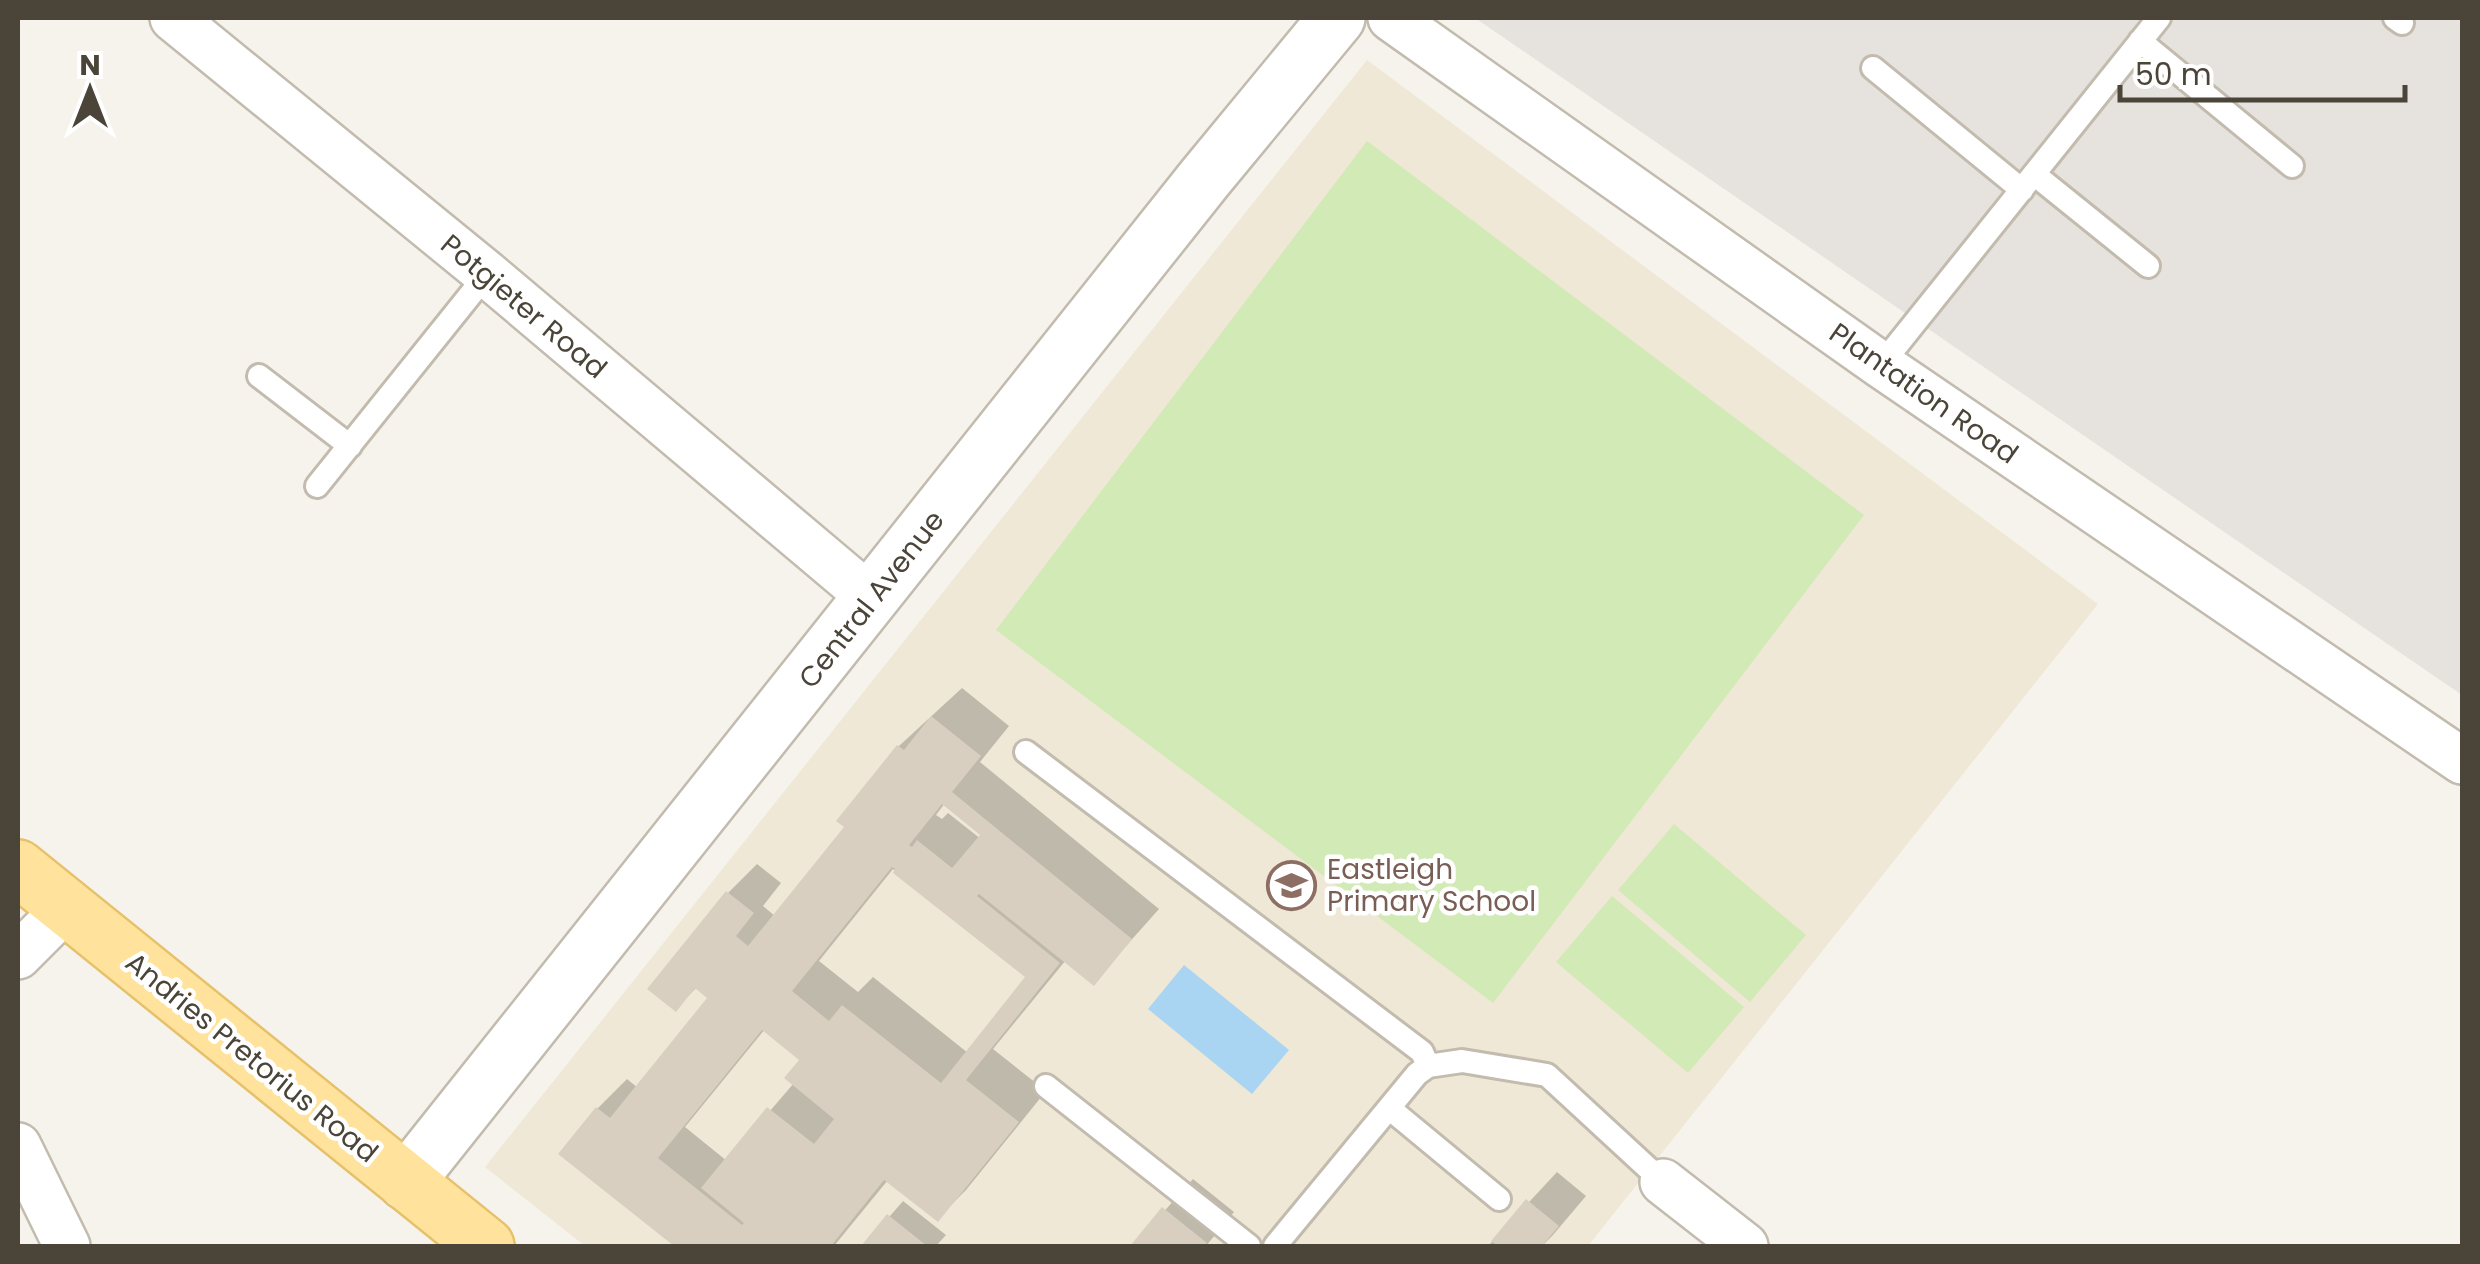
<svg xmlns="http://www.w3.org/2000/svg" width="2480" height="1264" viewBox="0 0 2480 1264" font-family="Poppins,sans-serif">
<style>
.industrial{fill:#e6e2dd}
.education{fill:#efe8d6}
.green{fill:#d2eab5}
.water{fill:#a9d4f2}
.shadow{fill:#0003;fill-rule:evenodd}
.building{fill:#d8cfc1;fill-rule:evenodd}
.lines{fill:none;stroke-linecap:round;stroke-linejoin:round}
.service-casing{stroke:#c2bbae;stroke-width:28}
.minor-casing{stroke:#c2bbae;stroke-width:50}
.tertiary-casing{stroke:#c2bbae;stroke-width:60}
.primary-casing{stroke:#e6c16a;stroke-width:60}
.service{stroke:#fff;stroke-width:22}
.minor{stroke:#fff;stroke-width:45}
.tertiary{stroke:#fff;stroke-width:55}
.primary{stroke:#ffe39c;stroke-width:55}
.labels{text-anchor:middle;stroke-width:9;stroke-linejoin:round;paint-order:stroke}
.street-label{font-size:28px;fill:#4b4439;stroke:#fff}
.education-label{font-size:28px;fill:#785e54;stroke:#fff;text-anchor:start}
</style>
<rect width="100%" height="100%" fill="#f6f3ec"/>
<path class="industrial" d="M1475,18h987v677z"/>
<path class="education" d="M1367,60l731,544 -510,642h-1003l-100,-79z"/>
<path class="green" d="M1367,141l497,374 -371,488 -497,-373z
M1674,824l132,111 -56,67 -132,-112z
M1612,896l132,111 -56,66 -132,-111z"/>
<path class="water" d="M1184,965l105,85 -37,44 -104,-85z"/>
<path class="shadow" d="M962,688l47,38 -29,36 179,147 -65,73 -28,-22 -73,89 53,42 -80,99 -29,29 -49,-39 -54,66h-156l-116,-92 36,-46 29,-29 11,9 72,-91 -13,-10 -21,21 52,-115 29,-29 24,19 -18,23 12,10 72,-89 -8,-7 60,-74zM945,803l44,36 -3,4 -38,-30 -6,6 -6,-4zM893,869l136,108 -61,76 -95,-76 -15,15 -39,-31zM765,1029l38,31 -9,23 -67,78 -42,-34z
M1557,1172l29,24 -33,39 -11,11h-54z
M1193,1179l41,33 -28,34h-73z
M903,1201l43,34 -10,11h-72z"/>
<path class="building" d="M931,716l50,40 -29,36 180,147 -38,47 -115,-92 -2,2 83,67 -94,117 53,42 -81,100 -54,-42 -53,66h-157l-116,-92 38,-47 14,11 97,-120 -12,-10 -19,24 -29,-23 79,-98 28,22 -18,23 12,10 96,-119 -8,-6 61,-76 7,5zM942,804l38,31 -28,33 -35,-28 -5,7 -3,-2zM892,867l3,2 -2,4 132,104 -84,106 -99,-78 -13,16 -37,-30zM762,1030l37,30 -15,18 50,41 -20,25 -47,-37 -66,81 43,35 -2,2 -84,-67z
M1526,1199l33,27 -17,20h-44l-7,-5z
M1162,1207l45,36 -3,3h-74z
M887,1214l40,32h-66z"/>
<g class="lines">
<defs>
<path id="service" d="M2395,18l7,5
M2140,41l152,125
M1873,68l149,122
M2034,174l114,92
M1881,365l278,-347
M259,376l91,70
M317,486l170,-212
M1026,752l396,300 6,14
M1046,1086l203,160
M1389,1108l110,91
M1275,1246l142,-172 11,-8 34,-5 85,14 116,107"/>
<path id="minor" d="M173,18l314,256 384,324
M1391,18l490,347 581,396
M18,956l49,-49
M18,1146l49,100
M1663,1182l82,64"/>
<path id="tertiary" d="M406,1182l799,-1004 132,-160"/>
<path id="primary" d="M18,868l468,378"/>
</defs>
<use href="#service" class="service-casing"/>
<use href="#minor" class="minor-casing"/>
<use href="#tertiary" class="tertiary-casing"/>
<use href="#primary" class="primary-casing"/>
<use href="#service" class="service"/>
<use href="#minor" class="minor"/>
<use href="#tertiary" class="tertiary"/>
<use href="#primary" class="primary"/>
</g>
<defs>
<symbol id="school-ring" viewBox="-11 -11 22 22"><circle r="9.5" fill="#fff" stroke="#8d6e63" stroke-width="1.5"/><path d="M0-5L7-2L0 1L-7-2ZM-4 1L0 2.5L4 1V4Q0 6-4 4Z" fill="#8d6e63"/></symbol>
</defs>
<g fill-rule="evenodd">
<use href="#school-ring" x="1264" y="858" width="55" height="55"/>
</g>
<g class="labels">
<g class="street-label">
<text transform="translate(524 306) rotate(40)" y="10">Potgieter Road</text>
<text transform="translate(1924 393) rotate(35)" y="10">Plantation Road</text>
<text transform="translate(871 599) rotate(-52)" y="10">Central Avenue</text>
<text transform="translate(252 1057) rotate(39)" y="10">Andries Pretorius Road</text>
</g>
<g class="education-label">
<text x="1327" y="879">Eastleigh<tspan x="1327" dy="32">Primary School</tspan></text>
</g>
</g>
<rect width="2480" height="1264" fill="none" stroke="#4b4439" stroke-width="40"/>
<g transform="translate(90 90)" stroke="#ffffff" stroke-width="8" paint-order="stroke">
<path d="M0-8L18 38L0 25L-18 38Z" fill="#4b4439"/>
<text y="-15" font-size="28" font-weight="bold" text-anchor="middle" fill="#4b4439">N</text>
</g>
<path d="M2120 85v15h285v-15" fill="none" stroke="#4b4439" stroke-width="5"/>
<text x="2135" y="85" font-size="30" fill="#4b4439" stroke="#ffffff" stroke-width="8" paint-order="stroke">50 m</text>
</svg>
